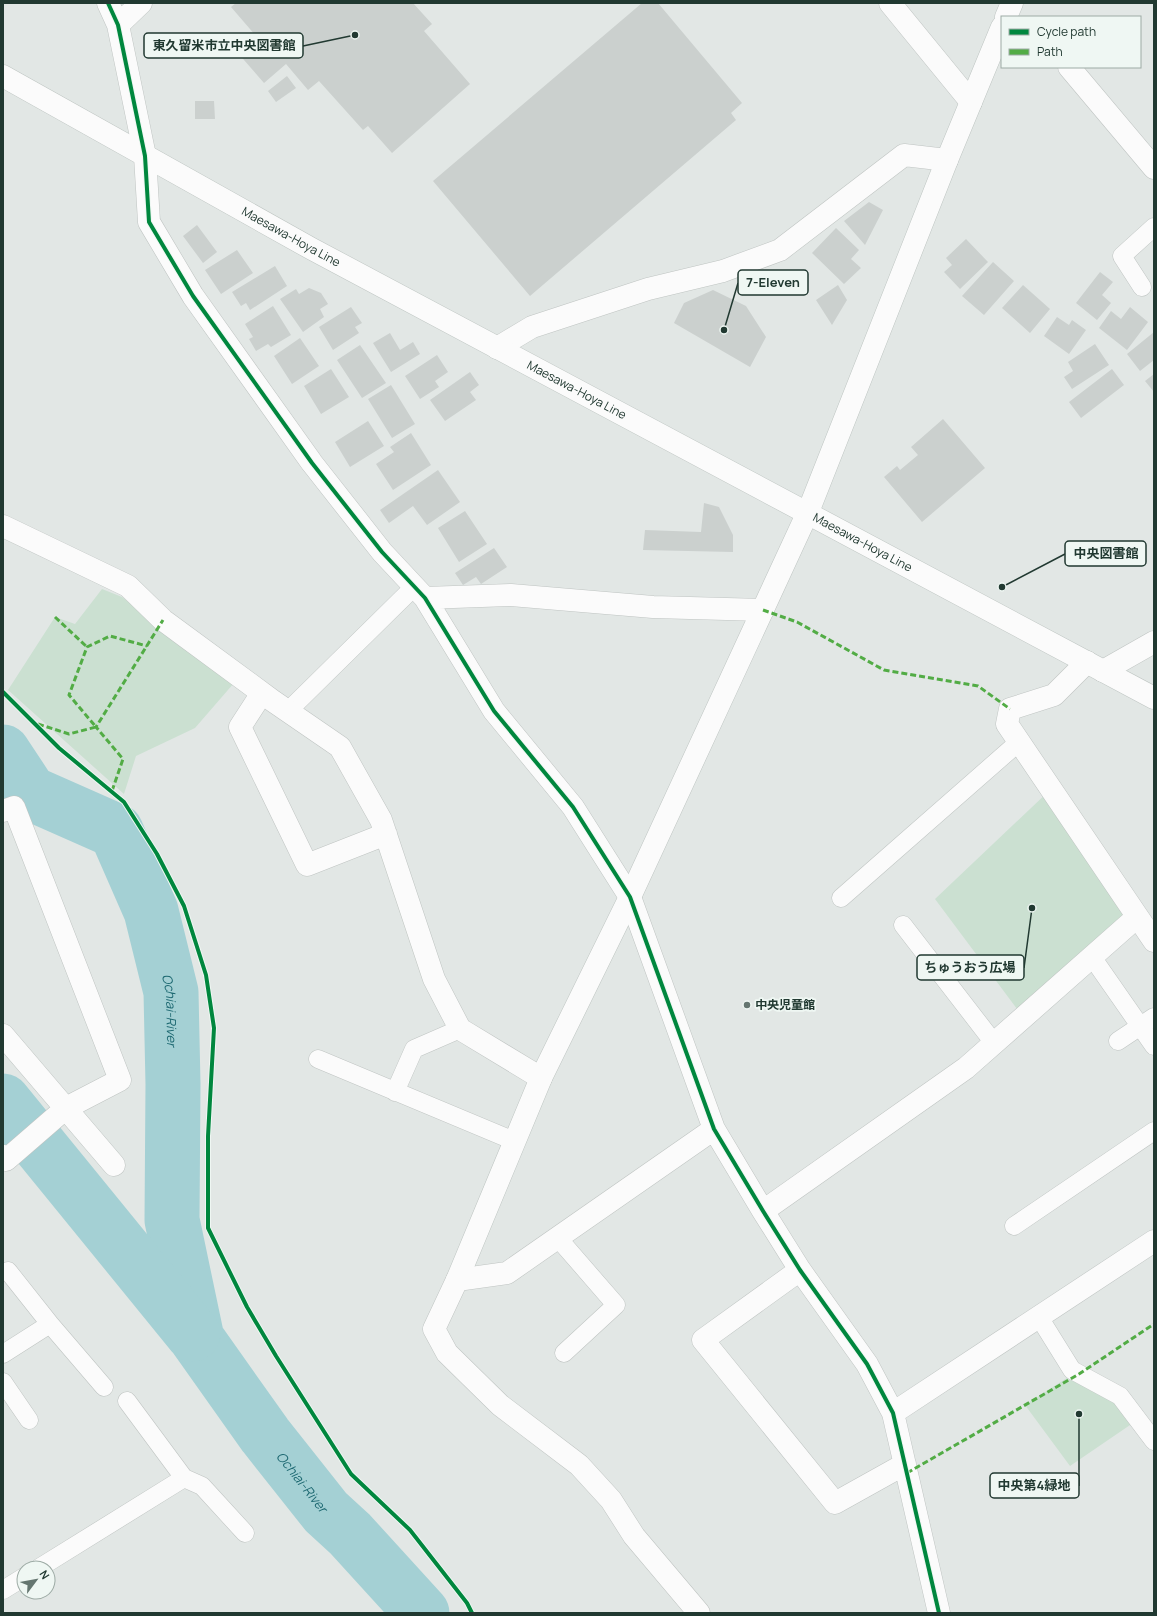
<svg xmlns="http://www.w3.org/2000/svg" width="1157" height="1616" viewBox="0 0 1157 1616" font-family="Manrope,'Noto Sans JP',sans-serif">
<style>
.green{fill:#cbe0d1}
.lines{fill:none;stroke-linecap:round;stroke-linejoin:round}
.river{stroke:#a4d0d4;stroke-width:55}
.building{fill:#cbd0ce}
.lane-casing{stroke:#bfc4c2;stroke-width:19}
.street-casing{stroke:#bfc4c2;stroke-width:23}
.secondary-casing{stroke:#bec5c2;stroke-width:23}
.lane{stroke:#fbfbfb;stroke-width:18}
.street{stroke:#fbfbfb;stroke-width:22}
.secondary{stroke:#fbfbfb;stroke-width:22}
.quiet{stroke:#52ac45;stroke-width:3;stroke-dasharray:6 3;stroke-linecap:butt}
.cycleway-casing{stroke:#eff7f3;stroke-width:6}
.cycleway{stroke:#00873e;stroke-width:4}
.poi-dot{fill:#657670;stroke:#eff7f3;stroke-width:1.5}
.labels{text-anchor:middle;stroke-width:3.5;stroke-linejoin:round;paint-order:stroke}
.street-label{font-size:12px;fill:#213931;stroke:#eff7f3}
.poi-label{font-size:12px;font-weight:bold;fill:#213931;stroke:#eff7f3;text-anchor:start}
.water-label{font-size:13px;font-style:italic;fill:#1e6972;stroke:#eff7f3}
.leader{fill:none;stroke:#213931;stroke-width:1.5}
.callout-dot{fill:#213931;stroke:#eff7f3;stroke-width:1.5}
.callout{fill:#eff7f3;stroke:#213931;stroke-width:1.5}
.callout-label{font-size:13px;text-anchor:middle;font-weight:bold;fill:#213931}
</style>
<rect width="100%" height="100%" fill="#e2e7e5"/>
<path class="green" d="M102,589l20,8 112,86 -39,45 -59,28 -12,38 -116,-104 47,-73 20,7z
M1050,790l79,127 -109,96 -85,-114z
M1073,1374l43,25 17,24 -63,43 -45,-61z"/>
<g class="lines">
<g class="river">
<path id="s1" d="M3,752l27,41 86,38 35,80 20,81 2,92 -1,136 25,119 68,96 61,77 24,22 72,79"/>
<path d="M3,1101l190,233"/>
</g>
</g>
<path class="building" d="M236,3h177l19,21 -8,7 46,53 -78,69 -24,-27 -5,4 -44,-49 -11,9 -22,-26 -22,19 -27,-31 19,-16 -25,-29z
M642,3h16l84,100 -11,10 5,7 -206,176 -97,-115z
M287,76l9,12 -20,14 -8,-11z
M195,101h19l1,18h-20z
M869,202l14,8 -18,35 -21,-24z
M197,225l20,27 -14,11 -20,-27z
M836,228l23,22 -8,9 10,9 -17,16 -32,-31z
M966,239l22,23 -28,27 -16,-17 8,-7 -6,-7z
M237,250l16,23 -32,21 -16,-24z
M993,262l21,19 -30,34 -22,-19z
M275,266l12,20 -37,24 -4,-7 -5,3 -9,-14z
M1100,272l13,10 -11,13 9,8 -14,17 -21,-17z
M838,285l9,15 -15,25 -16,-25z
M1023,285l27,24 -20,24 -28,-25z
M309,288l12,5 7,11 -8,5 4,8 -21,15 -23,-33 16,-10 3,5z
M713,290l33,16 20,31 -16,30 -76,-44 10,-20z
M273,306l18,29 -20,12 -3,-3 -12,7 -7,-12 4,-2 -8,-13z
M351,307l11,16 -7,4 4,6 -26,17 -14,-23z
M1130,307l18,15 -21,28 -28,-22 12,-17 10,8z
M1057,317l12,8 3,-5 14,10 -17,24 -25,-18z
M1154,332v28l-14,11 -13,-17z
M390,333l10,17 13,-8 7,12 -29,18 -18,-29z
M300,338l19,28 -27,18 -18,-28z
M1095,344l14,21 -37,24 -8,-12 9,-6 -5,-9z
M360,345l26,38 -24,15 -25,-38z
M437,355l11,17 -13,9 4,6 -19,12 -15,-23z
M331,369l18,28 -28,17 -17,-28z
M1112,369l12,16 -43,33 -12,-16z
M470,372l9,13 -9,7 6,8 -31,21 -15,-21z
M1154,374v18l-9,-11z
M391,385l24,39 -23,14 -24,-39z
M943,419l42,49 -63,54 -38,-45 13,-11 3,4 18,-15 -7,-8z
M368,421l16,25 -34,21 -15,-25z
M411,433l20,32 -38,25 -17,-26 18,-12 -4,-5z
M438,470l22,32 -33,23 -14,-19 -24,17 -9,-13z
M704,503l15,4 14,28v17l-90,-2 2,-20 56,2z
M465,511l22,33 -28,18 -21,-34z
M494,548l13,19 -26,17 -5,-7 -13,8 -8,-12z"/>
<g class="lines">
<defs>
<path id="lane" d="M1142,287l-20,-31 32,-29
M288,711l126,-124
M841,898l179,-157
M903,925l91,118
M1092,957l62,89
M1118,1041l36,-24
M318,1059l196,82
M395,1092l19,-43 46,-20
M1014,1226l140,-95
M557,1237l59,68 -52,48
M8,1271l42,53 54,63
M1039,1317l33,53 48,26 34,45
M3,1354l47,-30
M3,1382l26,38
M127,1401l57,77
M39,1568l145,-90 18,8 43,47
M3,1590l21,-13"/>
<path id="street" d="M108,3l10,22 27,131 4,66 44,74 119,167 70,89 43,46 69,113 79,96 57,90 84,232 49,82 37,59 67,94 26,49 46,200
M890,3l81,99
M118,25l23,-22
M1069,67l85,101
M497,348l35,-21 116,-38 75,-18 57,-21 124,-95 43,5
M3,526l125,60 35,34 110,81 67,46 41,73 53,159 26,50 81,49
M425,598l86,-3 142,12 110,3
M1087,662l-33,33 -44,14 -3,15 147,217
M1103,671l51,-29
M262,693l-22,34 67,138 79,-31
M3,811l11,-4 106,273 -54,28 -60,52 -3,-4
M3,1035l111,130
M763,1211l203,-143 171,-151
M800,1270l-97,70 132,163 70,-39
M893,1413l261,-172
M699,1613l-65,-77 -23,-36 -32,-35 -79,-60 -53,-52 -13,-24 23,-49 50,-7 207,-144"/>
<g id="secondary">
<path d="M1006,17l6,-14"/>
<path id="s2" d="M3,76l309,173 842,449"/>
<path d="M457,1280l84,-202 89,-181 178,-385 139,-352 55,-133"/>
</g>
</defs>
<use href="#lane" class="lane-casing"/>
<use href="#street" class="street-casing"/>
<use href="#secondary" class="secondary-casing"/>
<use href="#lane" class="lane"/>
<use href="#street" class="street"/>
<use href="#secondary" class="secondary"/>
<path class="quiet" d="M763,610l34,12 87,48 94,16 32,23
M55,617l32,30
M38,724l31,10 27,-7 -27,-32 18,-48 23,-11 37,10
M112,791l11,-32 -27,-32 67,-107
M907,1473l172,-99 75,-50"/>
<defs>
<path id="cycleway" d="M108,3l10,22 27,131 4,66 44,74 119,167 70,89 43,46 69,113 79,96 57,90 84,232 49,82 37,59 67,94 26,49 46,200
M3,692l56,56 65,54 33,52 27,52 22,69 8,53 -6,108v92l39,79 29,49 75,118 59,56 57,73 5,10"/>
</defs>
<use href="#cycleway" class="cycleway-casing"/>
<use href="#cycleway" class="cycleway"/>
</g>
<circle class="poi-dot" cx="747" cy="1005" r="4"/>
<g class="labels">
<g class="street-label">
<text dy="4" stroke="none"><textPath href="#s2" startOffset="330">Maesawa-Hoya Line</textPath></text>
<text dy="4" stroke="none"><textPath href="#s2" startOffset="654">Maesawa-Hoya Line</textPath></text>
<text dy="4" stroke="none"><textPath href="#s2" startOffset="978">Maesawa-Hoya Line</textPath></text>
</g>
<g class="poi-label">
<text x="755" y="1009">中央児童館</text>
</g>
<g class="water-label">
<text dy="5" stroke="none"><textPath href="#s1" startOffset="332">Ochiai-River</textPath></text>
<text dy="5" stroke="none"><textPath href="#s1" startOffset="841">Ochiai-River</textPath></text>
</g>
</g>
<path class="leader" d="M355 35L303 46M724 330L738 283M1002 587L1065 554M1032 908L1024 968M1079 1414L1079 1486"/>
<g class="callout-dot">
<circle cx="355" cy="35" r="4"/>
<circle cx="724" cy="330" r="4"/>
<circle cx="1002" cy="587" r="4"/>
<circle cx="1032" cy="908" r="4"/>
<circle cx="1079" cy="1414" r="4"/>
</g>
<g class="callout">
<rect x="144" y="33" width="159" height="25" rx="4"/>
<rect x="738" y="270" width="70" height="25" rx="4"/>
<rect x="1065" y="541" width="81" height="25" rx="4"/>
<rect x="917" y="955" width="107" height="25" rx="4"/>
<rect x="990" y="1473" width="89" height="25" rx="4"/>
</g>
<g class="callout-label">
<text x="224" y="50">東久留米市立中央図書館</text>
<text x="773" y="287">7-Eleven</text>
<text x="1106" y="558">中央図書館</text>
<text x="970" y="972">ちゅうおう広場</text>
<text x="1034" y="1490">中央第4緑地</text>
</g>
<rect width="1157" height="1616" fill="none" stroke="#213931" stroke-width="8"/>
<rect x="1001" y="16" width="140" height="52" fill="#eff7f3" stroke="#9daba5"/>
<rect x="1009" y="29" width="20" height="6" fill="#00873e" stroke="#9daba5"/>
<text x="1037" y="36" font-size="12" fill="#213931">Cycle path</text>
<rect x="1009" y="49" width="20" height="6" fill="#52ac45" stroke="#9daba5"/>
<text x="1037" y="56" font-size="12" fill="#213931">Path</text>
<g transform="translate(36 1580) rotate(58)"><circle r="19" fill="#eff7f3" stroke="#9daba5"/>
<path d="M0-3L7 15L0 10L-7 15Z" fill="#657670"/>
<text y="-6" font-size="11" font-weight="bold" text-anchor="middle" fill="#213931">N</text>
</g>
</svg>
